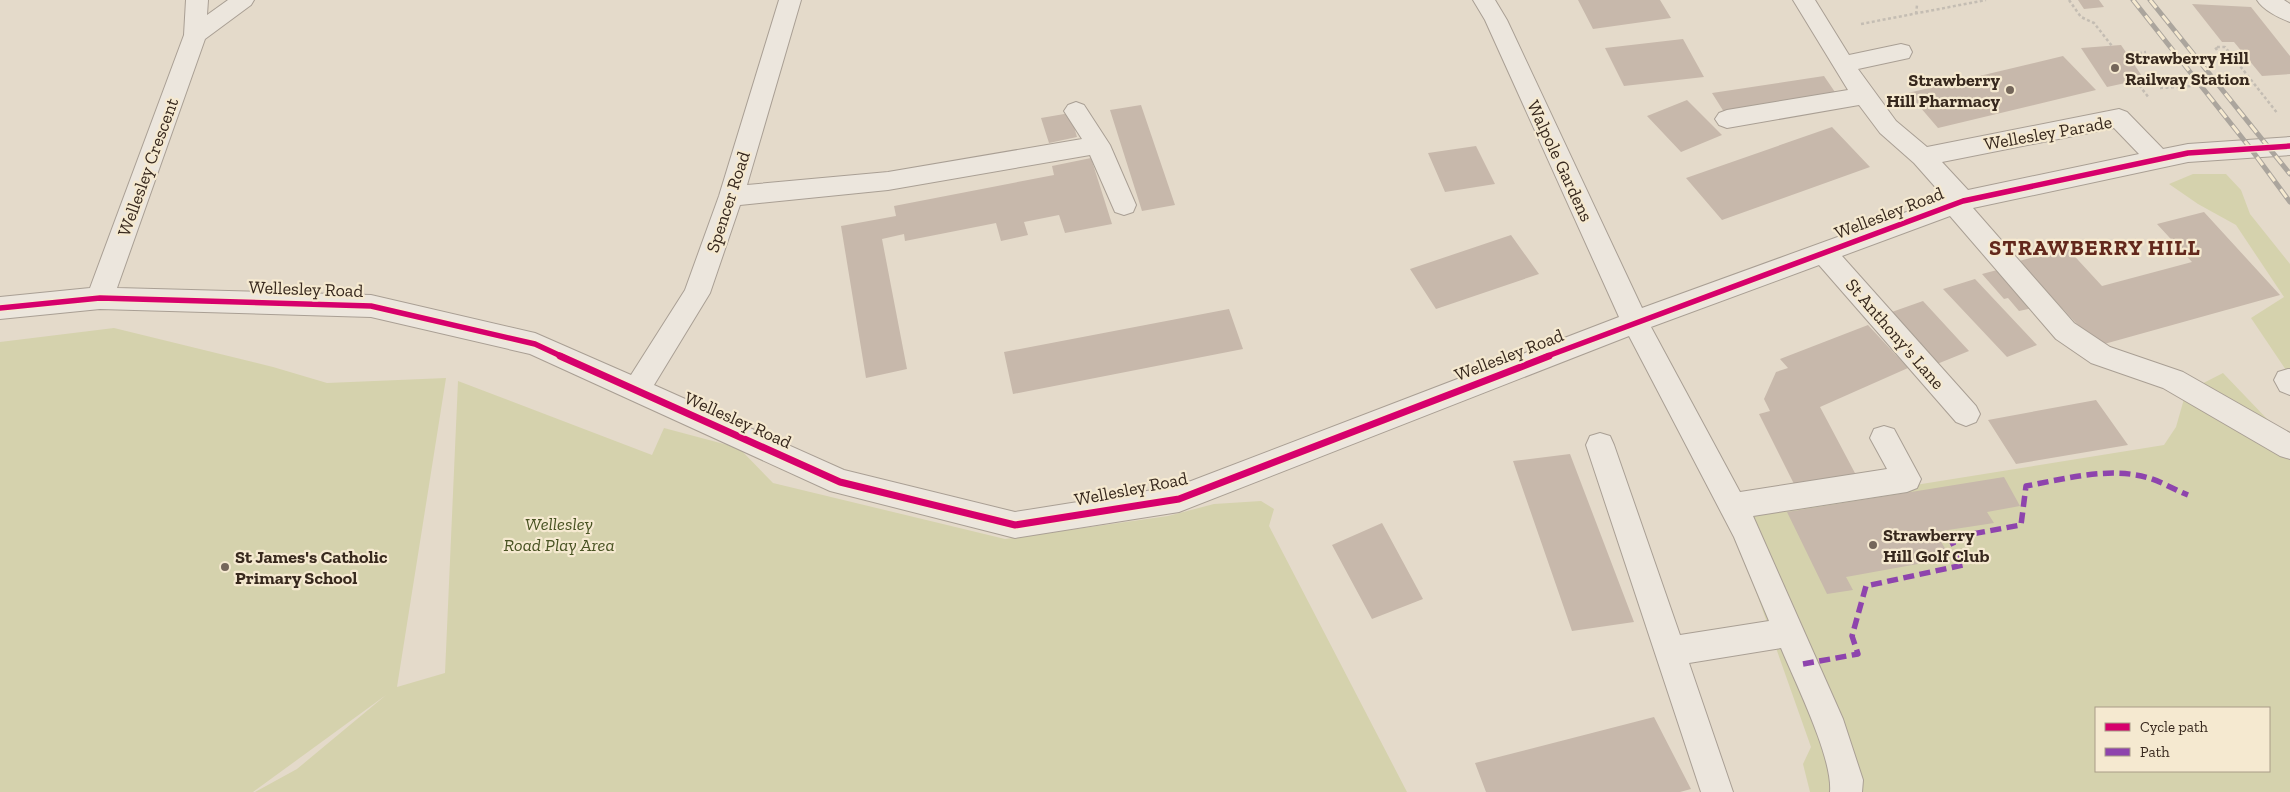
<svg xmlns="http://www.w3.org/2000/svg" width="2290" height="792" viewBox="0 0 2290 792" font-family="'Zilla Slab',serif">
<style>
.green{fill:#d5d2ad;fill-rule:evenodd}
.building{fill:#c7b8ab}
.lines{fill:none;stroke-linecap:round;stroke-linejoin:round}
.minor-casing{stroke:#a99f94;stroke-width:2}
.path{stroke:#c4bdb3;stroke-width:2.5;stroke-dasharray:3 2.5;stroke-linecap:butt}
.minor{fill:#ece6dd;fill-rule:evenodd}
.rail-casing{stroke:#aba59d;stroke-width:5}
.rail{stroke:#f5e9d0;stroke-width:3;stroke-dasharray:10;stroke-linecap:butt}
.path-bridge{stroke:#c4bdb3;stroke-width:2.5;stroke-dasharray:3 2.5;stroke-linecap:butt}
.quiet{stroke:#8e44ad;stroke-width:5.5;stroke-dasharray:11 5.5;stroke-linecap:butt}
.cycleway-far1-casing{stroke:#f5e9d0;stroke-width:8}
.cycleway-casing{stroke:#f5e9d0;stroke-width:10}
.cycleway-far1{stroke:#d6006c;stroke-width:5.5}
.cycleway{stroke:#d6006c;stroke-width:7}
.poi-dot{fill:#74665a;stroke:#f5e9d0;stroke-width:2}
.labels{text-anchor:middle;stroke-width:4.5;stroke-linejoin:round;paint-order:stroke}
.poi-label{font-size:18px;font-weight:bold;fill:#37281d;stroke:#f5e9d0;text-anchor:start}
.street-label{font-size:18px;fill:#37281d;stroke:#f5e9d0}
.park-label{font-size:18px;font-style:italic;fill:#495323;stroke:#f5e9d0}
.district-label{font-size:22px;font-weight:bold;letter-spacing:1px;fill:#63281c;stroke:#f5e9d0}
</style>
<rect width="100%" height="100%" fill="#e4daca"/>
<path class="green" d="M2193,174h33l15,16 9,24 40,50v112l-39,-58 33,-21 -48,-72 -38,-21 -29,-20z
M114,328l159,39 54,16 119,-5 -49,309 48,-14 13,-292 194,74 12,-27 75,20 34,35 232,56 163,-23 46,-12 47,-3 13,8 -5,17 138,266h-1152l42,-23 89,-74 -133,97h-253v-450z
M2223,373l46,48 21,28v343h-480l-7,-28 8,-17 -82,-232 435,-70 12,-18 10,-35zM2096,708h173v63h-173z"/>
<path class="building" d="M1578,0h82l11,18 -78,11z
M2078,0h21l5,7 -20,2z
M2192,4l59,3 39,49v18l-28,2 -28,-34h-12z
M1683,39l21,38 -80,9 -19,-38z
M2121,45l23,34 -37,8 -26,-39z
M2063,56l33,34 -158,38 -30,-35z
M1824,76l13,19 -113,17 -12,-19z
M1687,100l35,35 -41,17 -34,-36z
M1141,105l34,100 -33,6 -32,-101z
M1070,113l7,24 -28,6 -8,-25z
M1832,127l38,40 -148,53 -36,-42z
M1476,146l19,38 -50,8 -17,-39z
M1091,158l21,66 -47,9 -6,-18 -35,7 4,13 -27,6 -5,-18 -91,18 -1,-7 -22,5 25,130 -41,9 -25,-152 55,-10 -2,-10 160,-31 -2,-9z
M2204,212l76,83 -183,51 -78,-85 48,-13 35,38 90,-24 -35,-38z
M1511,235l28,39 -103,35 -26,-40z
M2001,269l36,38 -18,4 -11,-13 -4,1 -22,-25z
M1975,279l62,66 -30,12 -64,-68z
M1923,301l46,50 -32,13 -48,-51z
M1229,309l14,40 -230,45 -9,-42z
M1868,325l40,43 -88,39 36,68 -62,9 -35,-70 11,-3 -6,-12 12,-27 12,-4 -8,-9z
M2096,400l32,45 -112,19 -28,-44z
M1570,454l64,168 -62,9 -59,-170z
M2004,477l16,29 -33,6 7,11 -59,9 16,26 -105,19 7,13 -26,4 -40,-82z
M1382,523l41,76 -51,20 -40,-74z
M1654,717l37,72 -11,3h-194l-11,-29z"/>
<g class="lines">
<defs>
<path id="minor" d="M186,0h22l-1,15 21,-15h26l-3,5 -46,34 -88,249 254,7 164,38 96,42 54,-85 34,-94 60,-196h22l-54,185 141,-13 194,-33 -18,-28 4,-6 8,-3 8,3 26,40 26,60 -3,7 -9,3 -9,-3 -25,-57 -202,35 -148,15 -30,88 -56,92 190,85 171,42 163,-26 441,-169 -134,-297 -12,-20h22l12,20 135,288 303,-110 -31,-35 -34,-30 -21,-28 -132,23 -8,-3 -4,-6 4,-6 8,-3 121,-20 -55,-90h22l34,55 52,-11 8,2 3,6 -3,6 -51,11 38,52 31,26 192,-38 8,3 36,37 25,-5 102,-7v18l-102,7 -215,46 101,115 36,24 73,25 107,61v26l-10,-3 -117,-68 -72,-25 -35,-24 -106,-123 -108,40 134,150 4,8 -4,8 -10,4 -10,-4 -137,-157 -168,62 89,165 147,-23 -17,-31 4,-9 10,-3 10,3 27,50 -4,9 -10,4 -154,24 90,203 20,61 -1,12h-32c3,-34 -35,-110 -49,-144l-92,15 44,129h-32l-115,-347 4,-9 10,-3 10,3 4,9 66,190 89,-14 -35,-84 -105,-201 -450,176 -164,26 -185,-47 -300,-137 -159,-37 -271,-8 -100,10v-22l90,-9 94,-253zM2114,128l25,26 -171,36 -26,-28z
M2257,0h27l6,4v18c-11,-4 -27,-12 -33,-22z
M2288,369h2v26l-10,-4 -6,-11 4,-8z"/>
</defs>
<use href="#minor" class="minor-casing"/>
<path class="path" d="M2069,0l12,17 13,6 18,23
M1916,14l1,-9
M1861,24l125,-24
M2217,50l-2,-3h10l53,67
M2128,55l18,-3
M2136,81l13,17"/>
<use href="#minor" class="minor"/>
<defs>
<path id="rail" d="M2133,0l118,149 39,53
M2150,0l140,174"/>
</defs>
<use href="#rail" class="rail-casing"/>
<use href="#rail" class="rail"/>
<path class="path-bridge" d="M2160,88l84,-5"/>
<path class="quiet" d="M1803,664l55,-10 -6,-18 14,-50 97,-21 -13,-27 71,-13 5,-39c39,-7 83,-20 123,-8 13,4 26,12 39,17"/>
<defs>
<path id="cycleway-far1" d="M0,308l100,-10 271,8 164,38 28,13
M1545,357l418,-156 225,-48 102,-7"/>
<path id="cycleway" d="M560,356l280,126 175,43 164,-26 370,-143"/>
</defs>
<use href="#cycleway-far1" class="cycleway-far1-casing"/>
<use href="#cycleway" class="cycleway-casing"/>
<use href="#cycleway-far1" class="cycleway-far1"/>
<use href="#cycleway" class="cycleway"/>
</g>
<g class="poi-dot">
<circle cx="2115" cy="68" r="5"/>
<circle cx="2010" cy="90" r="5"/>
<circle cx="1873" cy="545" r="5"/>
<circle cx="225" cy="567" r="5"/>
</g>
<g class="labels">
<g class="poi-label">
<text x="2125" y="64">Strawberry Hill<tspan x="2125" dy="21">Railway Station</tspan></text>
<text x="2000" y="86" text-anchor="end">Strawberry<tspan x="2000" dy="21">Hill Pharmacy</tspan></text>
<text x="1883" y="541">Strawberry<tspan x="1883" dy="21">Hill Golf Club</tspan></text>
<text x="235" y="563">St James's Catholic<tspan x="235" dy="21">Primary School</tspan></text>
</g>
<g class="street-label">
<text transform="translate(2048 133) rotate(-10)" y="6">Wellesley Parade</text>
<text transform="translate(1560 161) rotate(65)" y="6">Walpole Gardens</text>
<text transform="translate(148 167) rotate(-70)" y="6">Wellesley Crescent</text>
<text transform="translate(728 202) rotate(-72)" y="6">Spencer Road</text>
<text transform="translate(1889 213) rotate(-21)" y="6">Wellesley Road</text>
<text transform="translate(306 289) rotate(2)" y="6">Wellesley Road</text>
<text transform="translate(1895 334) rotate(49)" y="6">St Anthony's Lane</text>
<text transform="translate(1509 355) rotate(-21)" y="6">Wellesley Road</text>
<text transform="translate(738 420) rotate(24)" y="6">Wellesley Road</text>
<text transform="translate(1131 489) rotate(-11)" y="6">Wellesley Road</text>
</g>
<g class="park-label">
<text x="559" y="530">Wellesley<tspan x="559" dy="21">Road Play Area</tspan></text>
</g>
<g class="district-label">
<text x="2095" y="255">STRAWBERRY HILL</text>
</g>
</g>
<rect x="2095" y="707" width="175" height="65" fill="#f5e9d0" stroke="#a99c88"/>
<rect x="2105" y="723" width="25" height="8" fill="#d6006c" stroke="#a99c88"/>
<text x="2140" y="732" font-size="15" fill="#37281d">Cycle path</text>
<rect x="2105" y="748" width="25" height="8" fill="#8e44ad" stroke="#a99c88"/>
<text x="2140" y="757" font-size="15" fill="#37281d">Path</text>
</svg>
